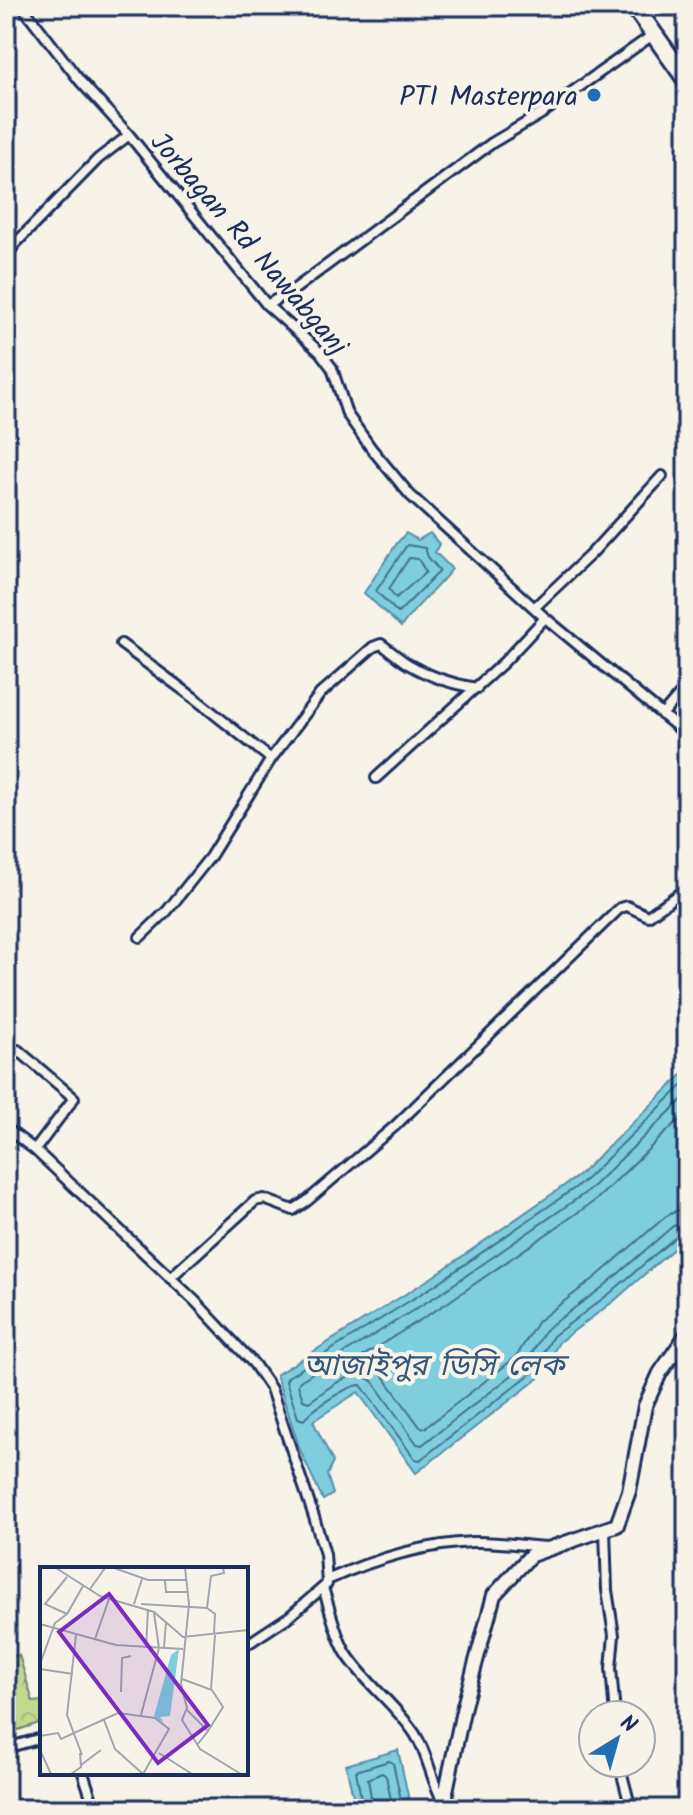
<svg xmlns="http://www.w3.org/2000/svg" width="693" height="1815" viewBox="0 0 693 1815" font-family="Kalam,'Noto Sans Bengali',sans-serif">
<style>
.forest{fill:url(#forest-crowns);stroke:#6e8476;stroke-width:2}
.water{fill:#7fcedd;stroke:#578eaa;stroke-width:2}
.lines{fill:none;stroke-linecap:round;stroke-linejoin:round}
.shore{stroke:#436f91;stroke-width:2}
.street-casing{stroke:#1b2f5e;stroke-width:14}
.secondary-casing{stroke:#1b2f5e;stroke-width:18}
.highway-casing{stroke:#1b2f5e;stroke-width:22}
.street{stroke:#f7f3e8;stroke-width:8}
.secondary{stroke:#f7f3e8;stroke-width:12}
.highway{stroke:#f7f3e8;stroke-width:16}
.poi-dot{fill:#1f6fb2;stroke:#f7f3e8;stroke-width:3}
.labels{text-anchor:middle;stroke-width:8;stroke-linejoin:round;paint-order:stroke}
.poi-label{font-size:28px;fill:#1b2f5e;stroke:#f7f3e8;text-anchor:end}
.street-label{font-size:28px;fill:#1b2f5e;stroke:#f7f3e8}
.water-label{font-size:30px;font-style:italic;fill:#34577e;stroke:#f7f3e8}
.inset-road{fill:none;stroke:#9fa5b1;stroke-width:2}
.view{fill:#7b2cbf;fill-opacity:0.15;stroke:#7b2cbf;stroke-width:4}
.inset-edge{fill:none;stroke:#1b2f5e;stroke-width:4}
</style>
<defs>
<pattern id="forest-crowns" width="20" height="18" patternUnits="userSpaceOnUse" patternTransform="scale(2)"><rect width="20" height="18" fill="#c2d88e"/><path d="M2 6a3 3 0 1 1 6 0M12 15a3 3 0 1 1 6 0" fill="none" stroke="#a6ba7d"/></pattern>
</defs>
<rect width="100%" height="100%" fill="#f7f3e8"/>
<filter id="ink" filterUnits="userSpaceOnUse"><feTurbulence type="fractalNoise" baseFrequency=".0125" numOctaves="2"/><feDisplacementMap in="SourceGraphic" scale="16" xChannelSelector="R" yChannelSelector="G"/><feConvolveMatrix kernelMatrix="1 2 1 2 8 2 1 2 1" color-interpolation-filters="sRGB"/></filter>
<g filter="url(#ink)">
<path class="forest" d="M19,1655l14,47 9,-1v21l-36,12v-77z"/>
<path class="water" d="M406,533l12,7 12,-7 9,11 -4,8 17,17c-16,21 -36,36 -51,58l-37,-34 33,-50z
M687,1070v167l-73,64 -55,41 -19,35 -124,96 -58,-81 -45,29 20,41 -6,13 6,19 -10,6 -23,-50 -24,-75 155,-97 147,-102z
M398,1750l13,59h-55l-10,-44z"/>
<g class="lines">
<path class="shore" d="M407,545l18,3 3,9 12,14 -42,42 -22,-22z
M409,558l9,1 8,13 -30,26 -7,-9z
M687,1081l-105,102 -147,102 -147,92 -2,4 12,37 6,2c8,-11 44,-35 57,-35l54,74 5,1 113,-88 20,-36 56,-42 70,-60 8,-2
M687,1095l-99,96 -147,102 -141,88 -2,4 5,15 6,2c18,-12 44,-38 64,-20l44,62 5,1 103,-80 21,-36 57,-42 70,-61 14,-4
M687,1112l-91,88 -149,103 -84,53 -2,5 20,12 39,54 5,1 91,-71 22,-36 58,-44 69,-60 11,-6 11,-1
M363,1809l-7,-38 33,-10 4,2 10,46
M373,1809l-5,-30 14,-6 4,3 7,33"/>
<defs>
<path id="street" d="M22,6l58,75 49,54 138,170 53,47 12,16 15,46 24,34 39,47 133,121 144,119
M640,14l13,-8
M6,258l8,-13 84,-86 31,-24
M267,305l29,-17 196,-145 49,-29 113,-80
M534,608l58,-55 70,-77
M121,644l72,53 78,62
M662,715l25,-29
M376,778l128,-116 41,-44
M140,937l27,-26 43,-54 61,-98 49,-65 53,-47 8,-3c9,6 17,14 27,20 22,13 43,20 69,24
M18,1050l56,48 -39,52
M6,1128l29,22 160,151 59,63 17,25 43,128 11,37 2,30 -37,32 -44,29
M170,1278l85,-77 9,-2 29,11 14,-9 88,-75 225,-218 7,-2 21,10 39,-28
M605,1530l2,60 7,45 -3,33 4,47
M327,1580c45,-20 96,-36 146,-38 25,-1 51,4 76,5
M323,1588c7,20 12,47 23,65 19,30 49,51 69,81 14,22 16,48 29,69
M6,1748l36,-10
M619,1763l12,46
M83,1773l12,36"/>
<path id="secondary" d="M447,1809l-1,-18 18,-85 30,-111 37,-40 86,-30 12,-34 16,-85 15,-33 27,-39"/>
<path id="highway" d="M634,6l53,75"/>
</defs>
<use href="#street" class="street-casing"/>
<use href="#secondary" class="secondary-casing"/>
<use href="#highway" class="highway-casing"/>
<use href="#street" class="street"/>
<use href="#secondary" class="secondary"/>
<use href="#highway" class="highway"/>
</g>
</g>
<circle class="poi-dot" cx="594" cy="95" r="8"/>
<g class="labels">
<g class="poi-label">
<text x="578" y="105">PTI Masterpara</text>
</g>
<g class="street-label">
<text transform="translate(250 243) rotate(49)" y="10">Jorbagan Rd Nawabganj</text>
</g>
<g class="water-label">
<text x="434" y="1375">আজাইপুর ডিসি লেক</text>
</g>
</g>
<g transform="translate(40 1567)">
<rect width="208" height="208" fill="#f7f3e8"/>
<path d="M139,82l-9,67 -10,1 4,6 -10,-7 17,-61z" fill="#7fcedd"/>
<path class="inset-road" d="M16,1l44,28 54,16 29,25 65,-7M74,1l34,12h38M145,1l4,36 -8,80 6,24 -5,12 18,29 41,25M125,14l1,11h21M50,22l15,-21M94,37l8,-25M101,37l66,4 8,6 -1,20M167,41l4,-32 13,-3 -1,-5M114,46l5,35M27,47l-22,-10 22,-27M0,57l76,21 67,4M36,68l-9,80 15,40M55,72l14,-40M124,80l2,-25M106,81l2,-39M0,97l15,-41 12,-9 16,-28M0,102l33,5M142,112l30,11 11,17 -15,24M171,122l4,-54M81,125l1,-34 9,-2M146,142l22,22 -11,14M101,148l18,-67M64,153l11,29 28,25M0,169l18,-3 3,6 57,-26 37,5 14,11 -26,45M0,183l11,24M119,186l33,21M41,198l20,-15M31,207l10,-7 -1,-14"/>
<path class="view" d="M69,27l99,131 -50,38 -99,-131z"/>
<rect width="208" height="208" class="inset-edge"/>
</g>
<rect width="693" height="1815" fill="none" stroke="#f7f3e8" stroke-width="32"/>
<rect x="16" y="16" width="661" height="1783" fill="none" stroke="#1b2f5e" stroke-width="3" filter="url(#ink)"/>
<g transform="translate(617 1739) rotate(37)"><circle r="38" fill="#f7f3e8" stroke="#9fa5b1" stroke-width="2"/>
<path d="M0-6L14 30L0 20L-14 30Z" fill="#1f6fb2"/>
<text y="-12" font-size="22" font-weight="bold" text-anchor="middle" fill="#1b2f5e">N</text>
</g>
</svg>
